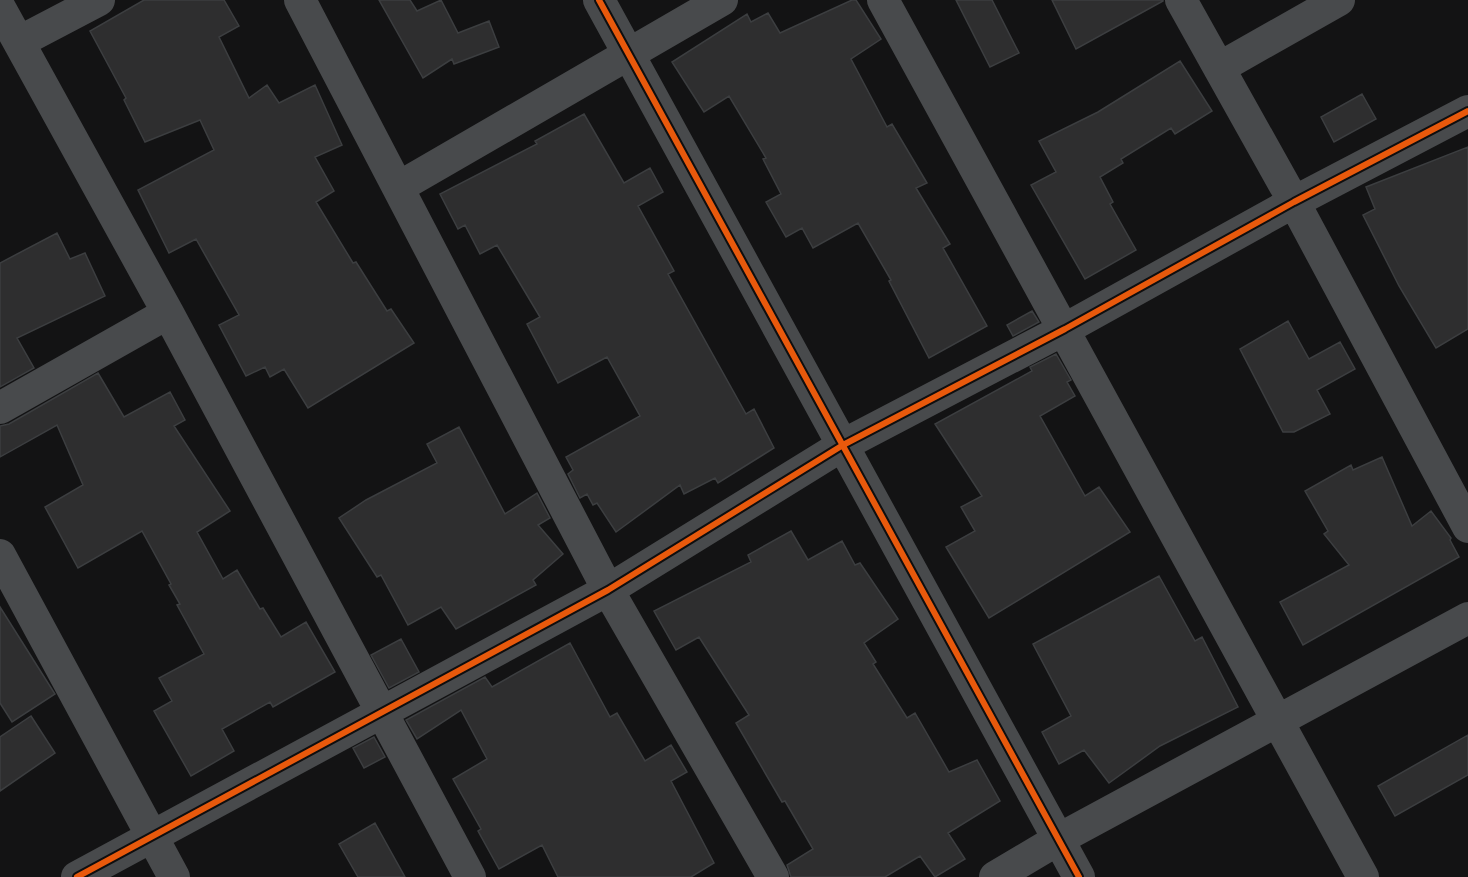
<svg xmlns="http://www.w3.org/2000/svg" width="1468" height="877" viewBox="0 0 1468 877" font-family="'Golos Text',sans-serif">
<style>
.building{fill:#2e2e2f;stroke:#3c3e40;stroke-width:1.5}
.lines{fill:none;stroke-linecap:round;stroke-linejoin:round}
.street{stroke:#484a4c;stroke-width:32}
.cycleway-casing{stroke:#0e0e0f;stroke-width:10}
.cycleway{stroke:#e8590c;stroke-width:6}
</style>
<rect width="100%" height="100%" fill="#131314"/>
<path class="building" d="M144,0h80l15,26 -20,11 30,61 18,-13 12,18 36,-18 27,60 -27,12 19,34 -18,11 37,61 3,-1 31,49 4,-2 23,34 -106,65 -24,-39 -14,8 -5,-10 -19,9 -27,-51 20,-10 -43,-76 -27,14 -31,-63 76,-40 -14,-30 -55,22 -21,-42 2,-2 -36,-67z
M379,0h31l7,11 24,-11 17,33 31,-12 10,26 -45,17 -2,-5 -29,19z
M852,0h4l25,39 -30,20 36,68 5,-3 35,59 -11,5 34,56 -7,4 44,78 -58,32 -40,-77 2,-1 -33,-57 -45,25 -11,-20 -16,9 -20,-35 15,-8 -18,-35 3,-1 -37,-62 -25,16 -32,-50 75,-48 4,8 17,-9 12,20z
M956,0h36l27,53 -29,14z
M1052,0h111v1l-87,48z
M1180,61l32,50 -37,23 -4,-6 -50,31 2,4 -23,14 13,25 -3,2 26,46 -51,29 -54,-94 25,-13 -17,-31 59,-29z
M1362,94l14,25 -42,23 -13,-25z
M584,114l40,69 26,-15 13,24 -25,14 36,65 -6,3 78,140 8,-5 20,39 -56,35 -3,-5 -31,16 -4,-9 -64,47 -19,-29 -4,2 -6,-11 -7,4 -12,-24 5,-4 -7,-13 74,-41 -33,-59 -49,26 -31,-59 13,-7 -43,-72 -17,9 -15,-29 -7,4 -18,-35 97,-50 -2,-3z
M1468,147v182l-32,19 -37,-62 -36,-71 12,-6 -9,-22z
M57,233l13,26 15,-6 20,43 -88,42 17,30 -34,19v-124z
M1032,311l7,11 -26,14 -6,-11z
M1288,321l21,38 31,-17 15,27 -38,21 13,24 -36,18h-11l-43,-83z
M1056,354l15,26 -4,2 8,14 -35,20 45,80 14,-9 31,45 -141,86 -43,-71 29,-16 -14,-24 21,-11 -47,-72 97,-53 -2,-4z
M98,373l26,44 46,-25 15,28 -11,6 56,85 -33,21 26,47 14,-9 23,39 3,-1 18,29 25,-15 29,50 -62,35 -3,-5 -48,27 12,22 -43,25 -37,-65 18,-10 -13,-23 45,-24 -27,-49 3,-1 -11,-19 2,-1 -29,-53 -64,37 -33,-61 38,-22 -26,-60 -57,32v-31l9,-2z
M459,427l46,87 32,-21 13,25 -12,7 25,29 -30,26 3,5 -80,44 -15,-22 -33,18 -27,-50 -4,2 -38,-59 27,-18 71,-37 -10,-19z
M1382,457l30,69 19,-15 20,27 -1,2 9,17 -156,88 -23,-43 69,-37 -25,-31 4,-3 -23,-40 46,-26 2,5z
M791,531l17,29 34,-19 13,24 5,-2 38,56 -34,24 12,19 -3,2 34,54 8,-5 34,59 28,-12 23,41 -52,32 17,26 -30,18 -15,-21 -35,21h-94l-4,-12 26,-16 -28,-48 -3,1 -46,-79 13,-8 -50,-78 -23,13 -22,-39 97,-49 -3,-7z
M1159,576l36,65 7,-4 36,70 -78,39 -51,37 -25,-33 -25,14 -17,-32 29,-16 -38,-72z
M0,607l55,87 -43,28 -12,-19z
M401,639l18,33 -30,16 -18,-33z
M570,643l40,74 7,-4 28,48 26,-16 16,27 -16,9 43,82 -23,14h-133l-16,-32 -43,24 -21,-38 3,-2 -28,-50 34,-20 -26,-49 -44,29 -11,-19 79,-43 7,10z
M31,716l24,37 -55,38v-54z
M1468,735v40l-73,41 -17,-30z
M374,737l11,20 -21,11 -11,-20z
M375,823l30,54h-47l-19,-33z"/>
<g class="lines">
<path class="street" d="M300,0l308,590 165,287
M599,0l480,877
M883,0l480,877
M1181,0l113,202 174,325
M0,8l168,305 302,564
M19,42l80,-42
M1219,68l120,-68
M399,187l323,-187
M0,408l168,-95
M0,555l174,322
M77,877l531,-287 235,-145 222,-116 229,-127 174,-91
M995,877l64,-38 409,-221"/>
<defs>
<path id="cycleway" d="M599,0l480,877
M77,877l531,-287 235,-145 222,-116 229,-127 174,-91"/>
</defs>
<use href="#cycleway" class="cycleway-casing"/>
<use href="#cycleway" class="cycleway"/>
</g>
</svg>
